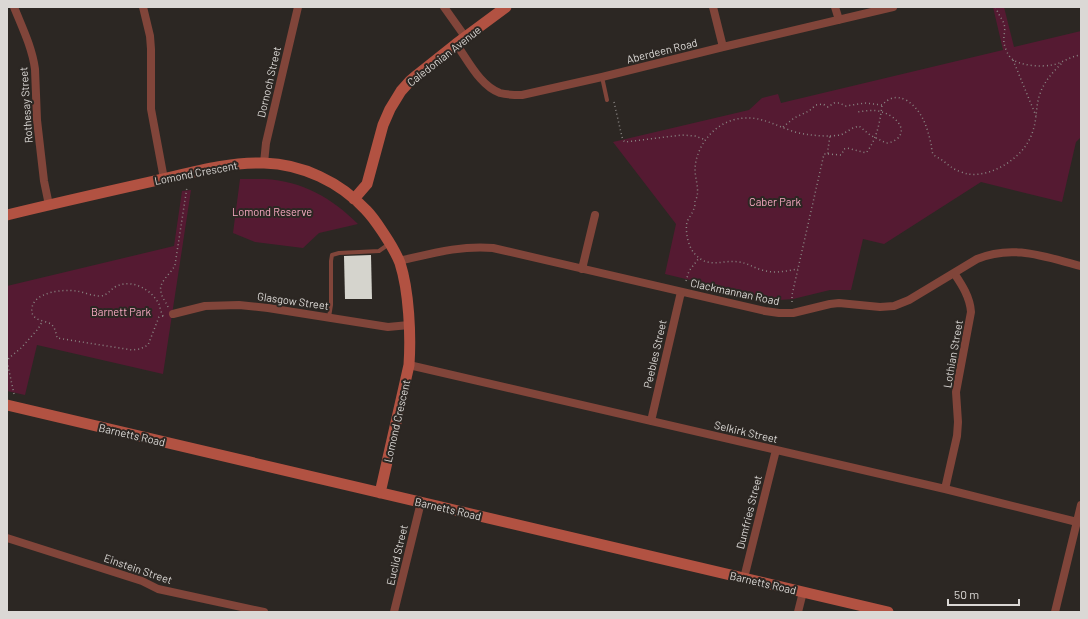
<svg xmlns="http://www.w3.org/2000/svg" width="1088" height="619" viewBox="0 0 1088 619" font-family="Barlow,sans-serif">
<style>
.green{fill:#551a32}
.building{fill:#d5d4cd}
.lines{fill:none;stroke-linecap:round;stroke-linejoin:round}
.path{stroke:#8a8683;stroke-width:1.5;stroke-dasharray:1 3;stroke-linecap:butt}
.lane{stroke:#81453a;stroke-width:4}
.street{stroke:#81453a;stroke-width:8}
.secondary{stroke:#b25242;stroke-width:11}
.labels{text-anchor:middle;stroke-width:4;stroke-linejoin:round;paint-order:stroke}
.street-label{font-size:11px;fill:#dbd8d5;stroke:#2c2723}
.park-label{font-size:11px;fill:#f7aac2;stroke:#2c2723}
</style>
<rect width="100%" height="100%" fill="#2c2723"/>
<path class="green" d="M993,7h11l10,40 67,-16v106l-5,5 -14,60 -81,-20 -97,62 -21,-5 -12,51h-21l-37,9 -14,1 -10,-1 -104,-25 11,-50 -63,-82 136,-32 13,-12 16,-4 3,9 222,-53z
M240,179c9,0 17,0 25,0 37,2 67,19 93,45l-39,9 -16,15 -48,-6 -22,-9z
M191,190l-28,184 -126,-29 -12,50 -18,-4v-105l167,-40 8,-55z"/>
<path class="building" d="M371,255l1,44h-27l-1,-43z"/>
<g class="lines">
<path class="path" d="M996,7c1,6 6,11 8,17 2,6 -1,12 0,19 1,5 4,13 8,16 9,7 29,8 40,6 11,-2 18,-9 29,-10
M1013,60l23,56
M614,102l8,35 1,3 2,2 57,-7 13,1 11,4
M783,127l11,-9 15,-7 7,-6 7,-1 5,3 6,-4h5l7,3 19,-3 17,2c7,-7 14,-10 24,-5 16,10 21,26 25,44 1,3 0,8 3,11 2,2 5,3 8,5 3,2 6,5 9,7 4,3 12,6 17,7 7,1 14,0 21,-2 21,-7 40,-23 45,-45 3,-11 2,-23 6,-33 4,-13 14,-23 23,-32
M830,136l11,-1 12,-7 6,-2 11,9 16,8c4,0 8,-2 11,-4 12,-11 -4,-24 -15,-27 -8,-3 -17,-1 -25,0
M828,154l13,1 1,-1 2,-5 3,-1 19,5c11,-14 14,-31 16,-48
M686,281l3,-10 10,-13
M792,302v-7l32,-141h4v-5l2,-13c-12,0 -23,-1 -35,-4 -22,-7 -38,-19 -62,-12 -21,6 -37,27 -38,49 0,9 4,19 2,27 0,2 -2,4 -2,6 0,1 0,5 -1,6 -1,5 -5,9 -7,14 -2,9 1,24 7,31 14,17 29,6 45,9 9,1 15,6 23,8 12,4 24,1 36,-1
M168,307c-2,-5 -6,-9 -7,-15 -3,-10 10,-18 14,-27l12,-78
M163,316l-4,1 -11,28 -8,4 -8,1 -75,-12c-1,-5 -2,-11 -6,-14 -7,-4 -21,-3 -19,-16 2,-16 31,-19 44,-17 8,1 16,5 24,5 7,0 10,-6 15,-9 16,-9 36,2 44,17 1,4 2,8 4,12l3,-1
M14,394l-6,-28 -1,-4 2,-4 12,-10 17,-19 4,-7"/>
<path class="lane" d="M602,77l5,23
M329,317l2,-12v-44l1,-6 7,-2 40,-2 10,-7"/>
<path class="street" d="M14,7c8,20 18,40 21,62l2,51 7,61 5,24
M143,7l7,29 1,13v60l13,70
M444,7l22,31
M713,7l10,40
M835,7l4,13
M456,44c12,16 24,42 44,49 7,2 14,2 22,2l80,-18 121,-30 170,-40
M264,163l2,-20 32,-136
M399,261c31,-7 62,-16 94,-13l272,63 14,2h14l37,-9 9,-1 41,4 14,-1 15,-6 68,-41c36,-15 68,-2 104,7
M582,269l13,-54
M173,314l32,-8 34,-1 29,3 120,19 21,-2
M409,365l536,124 132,33
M651,421l30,-129
M945,489l12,-53 1,-14 -2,-30 15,-80c-1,-15 -9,-27 -17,-39
M7,538l135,43 16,8 106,23
M744,578l32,-128
M394,612l27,-110
M798,612l5,-20
M1055,612l26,-107"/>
<path class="secondary" d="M354,199l13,-15 16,-59 7,-16 11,-18 9,-10 7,-6 39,-31 50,-37
M7,215c49,-12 98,-23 147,-34 36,-8 73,-19 110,-18 38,1 76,19 102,47 7,7 12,15 18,24 6,9 12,19 16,29 9,28 11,72 9,102l-29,128
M7,405l881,207"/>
</g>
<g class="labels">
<g class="street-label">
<text transform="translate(662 51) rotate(-14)" y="4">Aberdeen Road</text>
<text transform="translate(444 56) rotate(-38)" y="4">Caledonian Avenue</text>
<text transform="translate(269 82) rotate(-77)" y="4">Dornoch Street</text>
<text transform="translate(26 105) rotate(-94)" y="4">Rothesay Street</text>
<text transform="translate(196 173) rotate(-11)" y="4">Lomond Crescent</text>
<text transform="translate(735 292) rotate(12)" y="4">Clackmannan Road</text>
<text transform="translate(293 301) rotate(8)" y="4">Glasgow Street</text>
<text transform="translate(655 354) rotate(-77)" y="4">Peebles Street</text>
<text transform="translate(953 354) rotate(-80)" y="4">Lothian Street</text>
<text transform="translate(397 421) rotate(-77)" y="4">Lomond Crescent</text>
<text transform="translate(746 432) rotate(13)" y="4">Selkirk Street</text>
<text transform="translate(132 435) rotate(13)" y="4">Barnetts Road</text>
<text transform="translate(448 509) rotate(13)" y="4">Barnetts Road</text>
<text transform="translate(749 512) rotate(-76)" y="4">Dumfries Street</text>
<text transform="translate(397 555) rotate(-77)" y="4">Euclid Street</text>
<text transform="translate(138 569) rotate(19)" y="4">Einstein Street</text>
<text transform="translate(763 583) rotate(13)" y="4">Barnetts Road</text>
</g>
<g class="park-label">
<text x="775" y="206">Caber Park</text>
<text x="272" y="216">Lomond Reserve</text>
<text x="121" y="316">Barnett Park</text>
</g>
</g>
<rect width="1088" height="619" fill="none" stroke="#dbd8d5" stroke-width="16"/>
<path d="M948 599v6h71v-6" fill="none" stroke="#dbd8d5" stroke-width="2"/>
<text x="954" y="599" font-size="12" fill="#dbd8d5" stroke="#2c2723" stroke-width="3" paint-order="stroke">50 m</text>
</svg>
